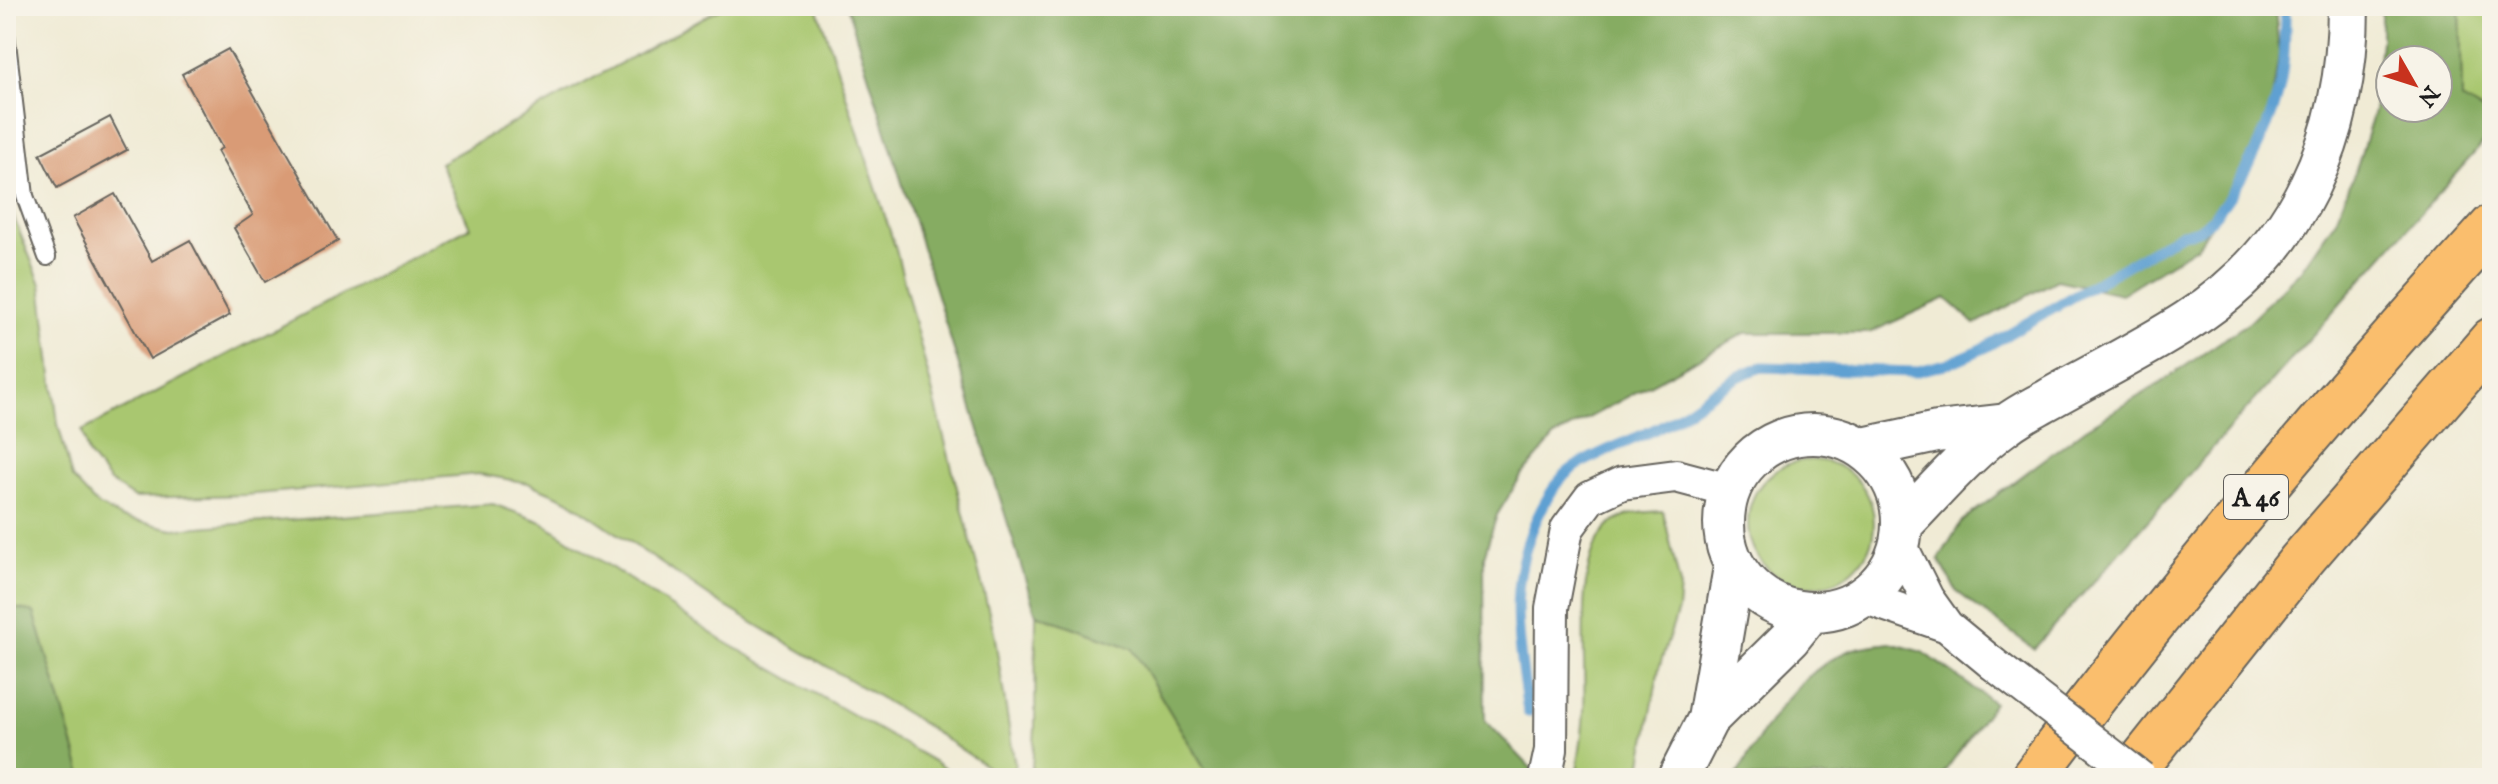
<svg xmlns="http://www.w3.org/2000/svg" width="2498" height="784" viewBox="0 0 2498 784" font-family="'IM FELL English',serif">
<style>
.green{fill:#a9c76f;stroke:#627246;stroke-width:2}
.forest{fill:#86ac62;stroke:#51643f;stroke-width:2;fill-rule:evenodd}
.lines{fill:none;stroke-linecap:round;stroke-linejoin:round}
.stream{stroke:#5ea0d2;stroke-width:11}
.building{fill:#d99b76}
.service-casing{stroke:#66645d;stroke-width:20}
.minor-casing{stroke:#66645d;stroke-width:36}
.tertiary-casing{stroke:#66645d;stroke-width:44}
.motorway-casing{stroke:#66645d;stroke-width:48}
.service{stroke:#fff;stroke-width:16}
.minor{stroke:#fff;stroke-width:32}
.tertiary{stroke:#fff;stroke-width:40}
.motorway{stroke:#fabe6d;stroke-width:44}
.minor-bridge-casing{stroke:#66645d;stroke-width:36;stroke-linecap:butt}
.minor-bridge{stroke:#fff;stroke-width:32}
.labels{text-anchor:middle;stroke-width:7;stroke-linejoin:round;paint-order:stroke}
.shield{fill:#f7f3e8;stroke:#5e5c59;stroke-width:2}
.shield-label{font-size:26px;font-weight:bold;fill:#1c1c1c}
</style>
<rect width="100%" height="100%" fill="#f7f3e8"/>
<filter id="ink" filterUnits="userSpaceOnUse"><feTurbulence type="fractalNoise" baseFrequency=".0125" numOctaves="2"/><feDisplacementMap in="SourceGraphic" scale="16" xChannelSelector="R" yChannelSelector="G"/><feConvolveMatrix kernelMatrix="1 2 1 2 8 2 1 2 1" color-interpolation-filters="sRGB"/></filter>
<filter id="wash" filterUnits="userSpaceOnUse"><feTurbulence type="fractalNoise" baseFrequency=".006" numOctaves="4" result="noise"/><feDisplacementMap in="SourceGraphic" scale="32" xChannelSelector="R" yChannelSelector="G"/><feGaussianBlur stdDeviation="1.8" result="paint"/><feColorMatrix in="noise" values="0 0 0 0 0 0 0 0 0 0 0 0 0 0 0 0 0 1.4 0 .05"/><feComposite in="paint" operator="in"/></filter>
<g filter="url(#wash)">
<rect width="100%" height="100%" fill="#f0ebd5"/>
<path class="green" d="M724,6h93l79,244 98,382 21,134 -11,12 -90,-60 -196,-116 -150,-102 -40,-17 -49,-9 -234,21 -111,3 -24,-16 -22,-28 -6,-23 388,-204 -30,-64z
M2460,6h32v111l-30,-18z
M6,170l4,39 31,75 17,140 14,54 23,25 27,15 52,11 319,-25 49,18 178,117 217,124 20,15h-874l-49,-165 -28,-7z
M1748 523a63 63 0 1 1 126 0a63 63 0 1 1-126 0Z
M1663,511l17,74 -2,25 -19,58 -18,100 -7,10h-58c3,-22 7,-45 8,-68 3,-48 -10,-137 18,-176 14,-21 38,-22 61,-23z
M1036,614l96,34 78,130h-179l4,-49z"/>
<path class="forest" d="M847,6h1428l4,48 -9,59 -21,56 -53,78 -75,47 -64,-14 -82,44 -29,-26 -77,35h-124l-190,103 -34,40 -24,39 -13,41 1,164 51,53 -1,5h-325l-78,-130 -96,-34z
M2381,6h79l2,93 30,18v16l-458,516 -78,-58 -17,-32 23,-38 124,-93 73,-44 86,-59 55,-54 36,-52 22,-55 16,-53 7,-70zM2390,60h48v48h-48z
M6,606l28,6 49,166h-77z
M1890,643l33,9 71,51 -54,75h-205c30,-50 57,-102 113,-127 12,-5 29,-6 42,-8z"/>
<g class="lines">
<path class="stream" d="M1528,712c-10,-75 -23,-131 13,-202 9,-17 18,-33 34,-43 24,-16 61,-27 88,-42 34,-18 62,-47 99,-58l152,5 36,-9 32,-14 200,-116c6,-1 13,-1 18,-4 34,-25 74,-108 81,-149 4,-25 4,-49 4,-74"/>
</g>
<g id="blocks">
<path class="building" d="M228,49l110,192 -73,41 -31,-54 19,-13 -36,-64 5,-3 -40,-74z
M110,117l17,33 -70,38 -17,-34z
M115,194l37,67 38,-21 40,75 -80,44 -77,-141z"/>
</g>
</g>
<g filter="url(#ink)">
<use href="#blocks" fill-opacity="0" stroke="#66645d" stroke-width="2"/>
<g class="lines">
<defs>
<path id="service" d="M6,34l19,162 22,61"/>
<path id="minor" d="M1899,542l28,56 20,28 45,37
M1863,597l84,29
M1545,778l6,-28 1,-142 15,-79 23,-31 32,-15 54,-7 53,14"/>
<path id="tertiary" d="M1724 523a89 89 0 1 1 178 0a89 89 0 1 1-178 0Z
M1863,448l74,-16 70,-8
M1902,525c33,-34 66,-73 105,-101 13,-10 28,-17 42,-25 46,-26 93,-49 138,-78 112,-71 161,-185 161,-315
M1708,719l82,-81 20,-25
M1678,778l30,-59 26,-152"/>
<path id="motorway" d="M2033,778c143,-192 299,-374 459,-551
M2128,778l172,-216 192,-222"/>
</defs>
<use href="#service" class="service-casing"/>
<use href="#minor" class="minor-casing"/>
<use href="#tertiary" class="tertiary-casing"/>
<use href="#motorway" class="motorway-casing"/>
<use href="#service" class="service"/>
<use href="#minor" class="minor"/>
<use href="#tertiary" class="tertiary"/>
<use href="#motorway" class="motorway"/>
<defs>
<path id="minor-bridge" d="M1992,663l149,115"/>
</defs>
<use href="#minor-bridge" class="minor-bridge-casing"/>
<use href="#minor-bridge" class="minor-bridge"/>
</g>
</g>
<g class="labels">
<rect class="shield" x="2224" y="475" width="64" height="44" rx="6"/>
<g class="shield-label">
<text x="2256" y="506">A 46</text>
</g>
</g>
<rect width="2498" height="784" fill="none" stroke="#f7f3e8" stroke-width="32"/>
<g transform="translate(2414 84) rotate(129)"><circle r="38" fill="#f7f3e8" stroke="#9f9d96" stroke-width="2"/>
<path d="M0-6L14 30L0 20L-14 30Z" fill="#c8321e"/>
<text y="-12" font-size="22" font-weight="bold" text-anchor="middle" fill="#1c1c1c">N</text>
</g>
</svg>
